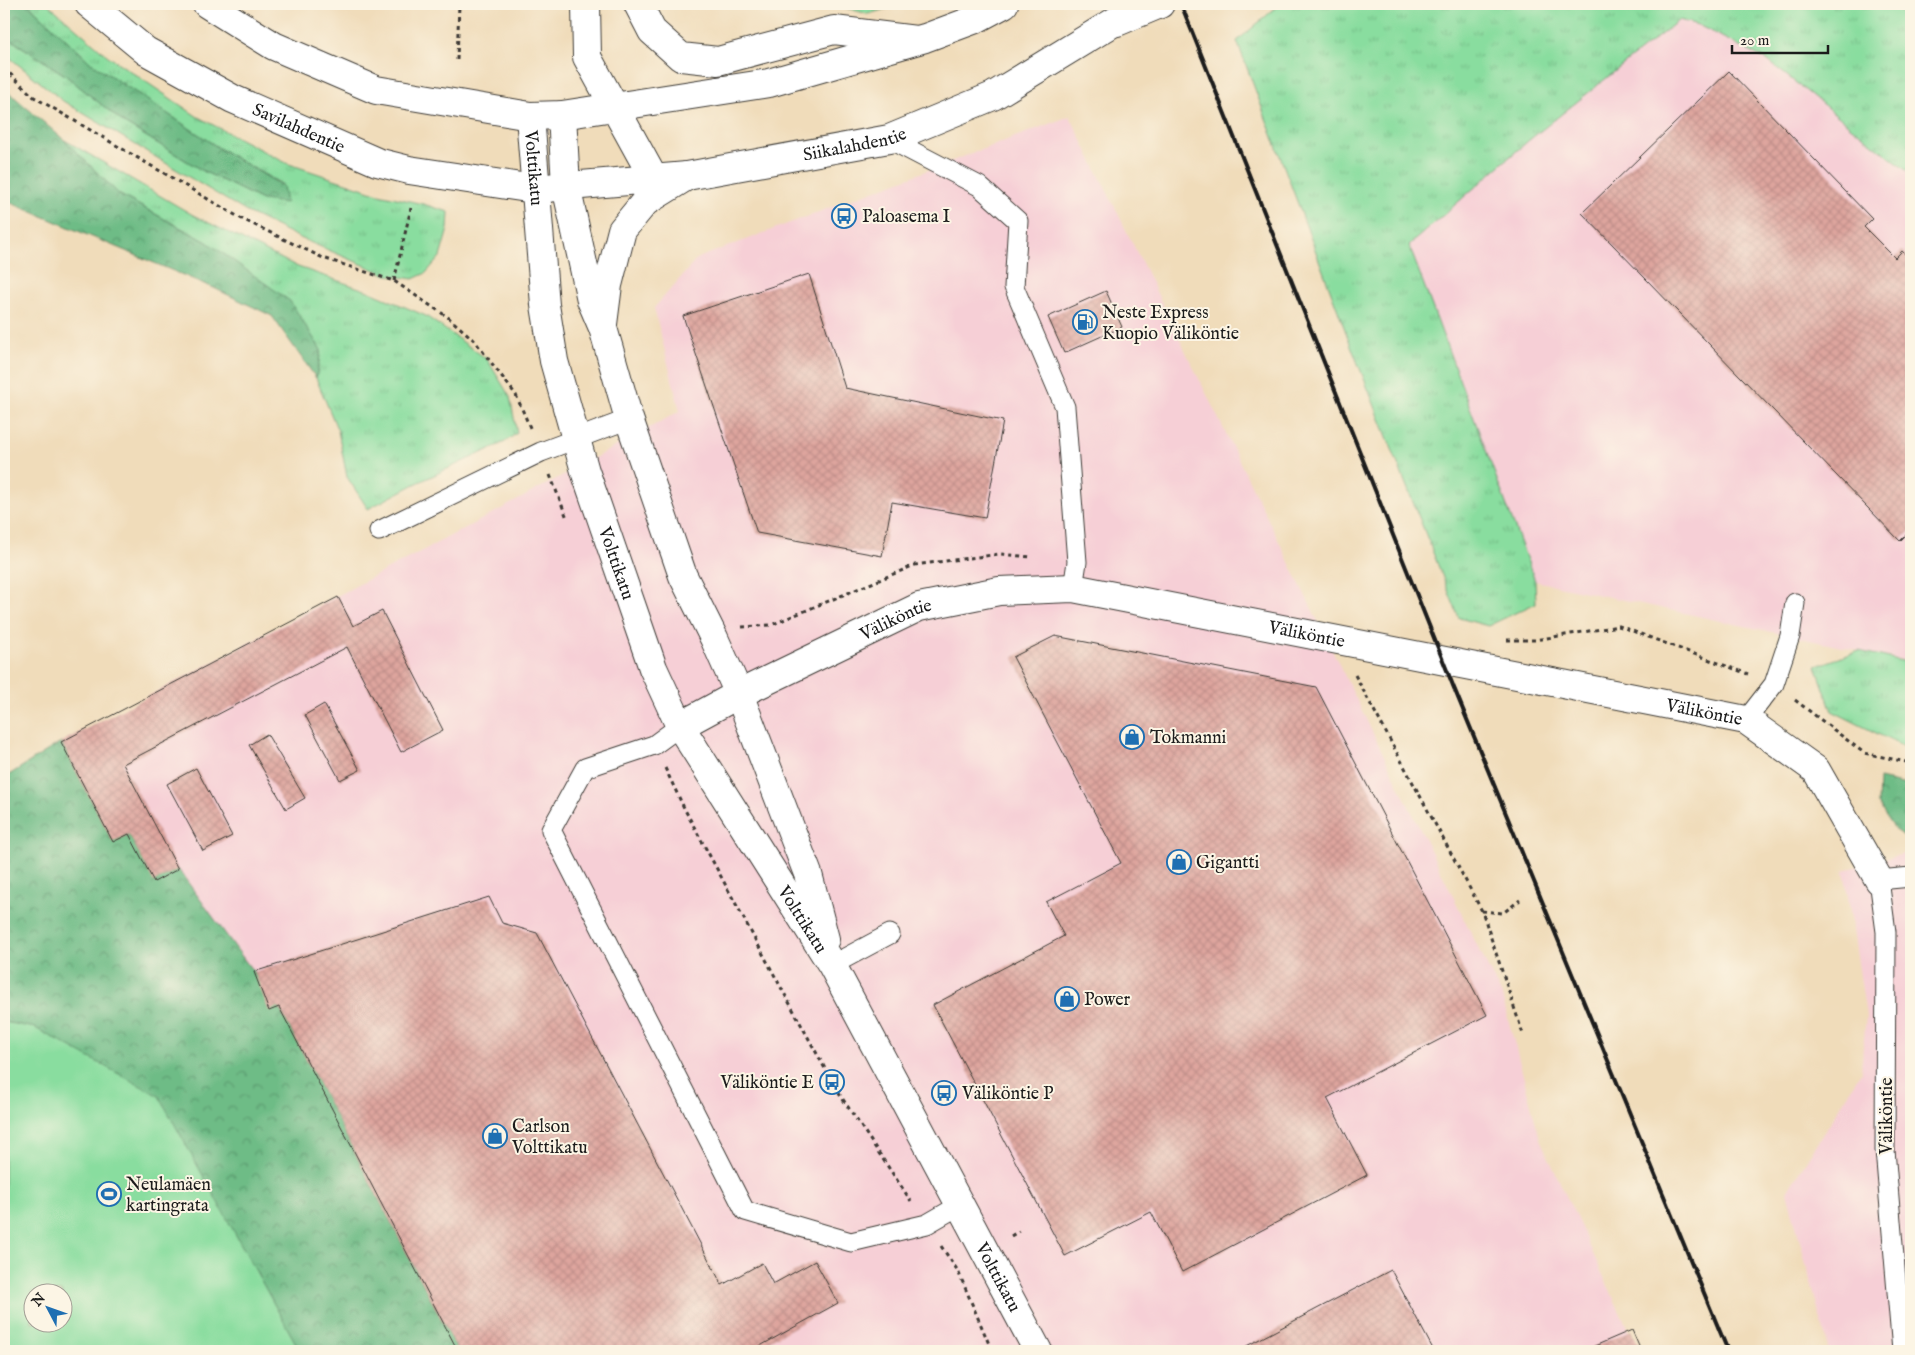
<svg xmlns="http://www.w3.org/2000/svg" width="1915" height="1355" viewBox="0 0 1915 1355" font-family="'IM FELL English',serif">
<style>
.built{fill:#f6cfd6}
.grass{fill:url(#grass-tufts);stroke:#527c5e}
.forest{fill:url(#forest-crowns);stroke:#456c51}
.pitch{fill:#89dd9f;stroke:#527c5e;fill-rule:evenodd}
.building{fill:url(#building-cross-hatch)}
.lines{fill:none;stroke-linecap:round;stroke-linejoin:round}
.service-casing{stroke:#3c3934;stroke-width:21}
.minor-casing{stroke:#3c3934;stroke-width:30}
.secondary-casing{stroke:#3c3934;stroke-width:30}
.primary-casing{stroke:#3c3934;stroke-width:30}
.motorway-casing{stroke:#3c3934;stroke-width:30}
.path{stroke:#3c3934;stroke-width:3;stroke-dasharray:4 4;stroke-linecap:butt}
.service{stroke:#fff;stroke-width:19}
.minor{stroke:#fff;stroke-width:28}
.secondary{stroke:#fff;stroke-width:28}
.primary{stroke:#fff;stroke-width:28}
.motorway{stroke:#fff;stroke-width:28}
.rail{stroke:#1c1c1c;stroke-width:4}
.labels{text-anchor:middle;stroke-width:4;stroke-linejoin:round;paint-order:stroke}
.street-label{font-size:18px;fill:#1c1c1c;stroke:#fcf5e5}
.poi-label{font-size:18px;fill:#1c1c1c;stroke:#fcf5e5;text-anchor:start}
</style>
<defs>
<pattern id="grass-tufts" width="24" height="20" patternUnits="userSpaceOnUse" patternTransform="scale(1.25)"><rect width="24" height="20" fill="#89dd9f"/><path d="M3 7l-1-3M5 7V3M7 7l1-3M15 17l-1-3M17 17v-4M19 17l1-3" fill="none" stroke="#76bd88"/></pattern>
<pattern id="forest-crowns" width="20" height="18" patternUnits="userSpaceOnUse" patternTransform="scale(1.25)"><rect width="20" height="18" fill="#6ebc86"/><path d="M2 6a3 3 0 1 1 6 0M12 15a3 3 0 1 1 6 0" fill="none" stroke="#5a986d"/></pattern>
<pattern id="building-cross-hatch" width="8" height="8" patternUnits="userSpaceOnUse" patternTransform="scale(1.25)"><rect width="8" height="8" fill="#dea59e"/><path d="M0 0l8 8M0 8l8-8" fill="none" stroke="#be8d88"/></pattern>
</defs>
<rect width="100%" height="100%" fill="#fcf5e5"/>
<filter id="ink" filterUnits="userSpaceOnUse"><feTurbulence type="fractalNoise" baseFrequency=".02" numOctaves="2"/><feDisplacementMap in="SourceGraphic" scale="10" xChannelSelector="R" yChannelSelector="G"/><feConvolveMatrix kernelMatrix="1 2 1 2 8 2 1 2 1" color-interpolation-filters="sRGB"/></filter>
<filter id="wash" filterUnits="userSpaceOnUse"><feTurbulence type="fractalNoise" baseFrequency=".0096" numOctaves="4" result="noise"/><feDisplacementMap in="SourceGraphic" scale="20" xChannelSelector="R" yChannelSelector="G"/><feGaussianBlur stdDeviation="1.12" result="paint"/><feColorMatrix in="noise" values="0 0 0 0 0 0 0 0 0 0 0 0 0 0 0 0 0 1.4 0 .05"/><feComposite in="paint" operator="in"/></filter>
<g filter="url(#wash)">
<rect width="100%" height="100%" fill="#f0dcba"/>
<path class="built" d="M1617,4l81,21 69,35 144,114v488l-376,-81 -126,-336z
M1070,116l432,880 38,143 98,212h-1258l-319,-609 444,-235 175,-96 -26,-103 44,-50z
M1911,852v499h-82l-42,-159 74,-120 5,-56 -22,-146z"/>
<path class="grass" d="M28,4h20l60,52 90,61 88,46 93,31 44,10 26,8 -1,17 -8,28 -14,16 -13,6 -26,-4 -87,-37 -55,-27 -182,-110 -59,-48v-18l61,40 59,48 81,49 57,28 21,-15 -61,-35 -132,-88z
M831,4h73l-36,10z
M1280,4h612l19,17v153l-144,-114 -69,-35 -19,-5 -151,121 -119,104 126,336 1,22 -48,23 -29,-8 -106,-267 -116,-310z
M63,139l130,76 105,52 70,24 58,25 61,43 23,38 7,36 -12,9 -90,42 -47,25 -21,-32 -9,-46 -22,-53 5,-28 -114,-108 -87,-47z
M1859,651l52,12v85l-7,-1 -72,-36 -16,-45z"/>
<path class="forest" d="M4,4h24l62,58 132,88 61,36 3,17 -24,-3 -57,-28 -81,-49 -59,-48 -61,-40z
M4,88l59,51 57,56 87,47 83,59 31,49 -5,28 -44,-62 -58,-28 -210,-88z
M61,742l52,100 16,-8 25,47 24,-12 101,138 179,344h-158l-141,-254 -124,-69 -31,-6v-244z
M1879,779l32,7v54l-15,-9 -18,-27z"/>
<path class="pitch" d="M4,1022l31,6 124,68 141,255h-296zM32,1292h30v30h-30z"/>
<g id="blocks">
<path class="building" d="M1729,71l143,148 -8,8 31,31 7,-7 9,9v270l-11,11 -318,-328z
M809,274l36,114 158,33 -18,97 -93,-16 -10,54 -125,-23 -74,-217z
M1106,291l16,36 -58,26 -16,-36z
M338,597l15,29 29,-15 61,119 -42,22 -54,-105 -224,117 55,105 -24,13 -25,-48 -16,8 -52,-100z
M1055,636l261,51 171,328 -160,83 40,77 -185,97 -31,-60 -86,44 -132,-251 131,-69 -18,-34 75,-39 -108,-206z
M324,704l36,66 -20,10 -35,-65z
M267,734l38,64 -19,11 -37,-64z
M196,768l36,68 -29,15 -36,-67z
M489,897l13,26 35,10 185,352 40,-22 11,21 42,-23 23,42 -87,48h-293l-179,-344 -10,4 -15,-39z
M1391,1270l43,81h-197z
M1632,1330l9,21h-58z"/>
</g>
</g>
<g filter="url(#ink)">
<use href="#blocks" fill-opacity="0" stroke="#3c3934" stroke-width="1"/>
<g class="lines">
<defs>
<path id="service" d="M889,139l90,47 39,35 -4,66 51,120 12,155 -4,26
M379,531l162,-79 88,-33
M1746,720l28,-36 16,-48 5,-33
M680,726l-26,19 -69,23 -34,62 194,381 106,31 76,-18 33,-19
M832,965l58,-31
M1902,1351l-17,-201 1,-218 -7,-52 32,-3"/>
<g id="minor">
<path d="M586,4l1,53 67,122"/>
<path d="M638,4l14,27 29,26 37,4 116,-31 82,10"/>
<path id="s1" d="M680,726l59,-32 180,-87 80,-16 74,-3 673,132 70,50 63,110"/>
</g>
<g id="secondary">
<path d="M562,115l4,71 25,114 12,28 26,91 54,157 31,62 25,56 69,180 17,65"/>
<path id="s2" d="M530,116l15,189 9,56 31,110 68,197 27,58 152,239 206,386"/>
<path d="M603,324l5,-39 14,-55 23,-28 42,-26"/>
</g>
<g id="primary">
<path id="s3" d="M89,4l57,47 87,48 144,63 32,8 125,19 153,-13 202,-37 104,-43 144,-88"/>
<path d="M207,4l67,42 102,44 154,26 32,-1 207,-32 156,-45 51,-19 28,-15"/>
</g>
<path id="motorway" d="M1117,22l43,-18"/>
</defs>
<use href="#service" class="service-casing"/>
<use href="#minor" class="minor-casing"/>
<use href="#secondary" class="secondary-casing"/>
<use href="#primary" class="primary-casing"/>
<use href="#motorway" class="motorway-casing"/>
<path class="path" d="M457,60l2,-56
M4,68l30,29 208,122 81,39 71,23 55,37 25,22 42,55 15,35
M394,281l17,-73
M550,475l17,43
M742,627l29,-2 144,-60 85,-11 31,3
M1507,640h28l84,-14 129,48
M1355,675l127,236 41,123
M1795,700l69,53 47,10
M665,768l20,42 151,279 75,112
M1482,911l21,2 17,-13
M1011,1236l8,-5
M941,1246l17,25 34,80"/>
<use href="#service" class="service"/>
<use href="#minor" class="minor"/>
<use href="#secondary" class="secondary"/>
<use href="#primary" class="primary"/>
<use href="#motorway" class="motorway"/>
<path class="rail" d="M1181,4l273,684 274,663"/>
</g>
</g>
<defs>
<symbol id="bus-ring" viewBox="-11 -11 22 22"><circle r="9.5" fill="#fcf5e5" stroke="#1f6fb2" stroke-width="1.5"/><path d="M-5-6H5V4H4V6H2V4H-2V6H-4V4H-5ZM-3.5-4V0h7V-4ZM-3.5 1.2v1.5H-2V1.2ZM2 1.2v1.5H3.5V1.2Z" fill="#1f6fb2"/></symbol>
<symbol id="fuel-ring" viewBox="-11 -11 22 22"><circle r="9.5" fill="#fcf5e5" stroke="#1f6fb2" stroke-width="1.5"/><path d="M-5.5-6h7V0h2V4h1.3V-2.5L3-4.5l.8-.8L6-3V5H2.5V1h-1V6h-7ZM-4.2-4.7v3.2H.2V-4.7Z" fill="#1f6fb2"/></symbol>
<symbol id="shop-ring" viewBox="-11 -11 22 22"><circle r="9.5" fill="#fcf5e5" stroke="#1f6fb2" stroke-width="1.5"/><path d="M-5-2.5h2.3a2.7 3.5 0 0 1 5.4 0H5L5.5 6h-11ZM-1.5-2.5h3a1.5 2.3 0 0 0-3 0Z" fill="#1f6fb2"/></symbol>
<symbol id="stadium-ring" viewBox="-11 -11 22 22"><circle r="9.5" fill="#fcf5e5" stroke="#1f6fb2" stroke-width="1.5"/><path d="M0-5a6.5 5 0 1 0 0 10a6.5 5 0 1 0 0-10ZM-3.5-1.8h7v3.6h-7Z" fill="#1f6fb2"/></symbol>
</defs>
<g fill-rule="evenodd">
<use href="#bus-ring" x="830" y="202" width="28" height="28"/>
<use href="#fuel-ring" x="1071" y="308" width="28" height="28"/>
<use href="#shop-ring" x="1118" y="723" width="28" height="28"/>
<use href="#shop-ring" x="1165" y="848" width="28" height="28"/>
<use href="#shop-ring" x="1053" y="985" width="28" height="28"/>
<use href="#bus-ring" x="818" y="1068" width="28" height="28"/>
<use href="#bus-ring" x="930" y="1079" width="28" height="28"/>
<use href="#shop-ring" x="481" y="1122" width="28" height="28"/>
<use href="#stadium-ring" x="95" y="1180" width="28" height="28"/>
</g>
<g class="labels">
<g class="street-label">
<text dy="6" stroke="none"><textPath href="#s3" startOffset="245">Savilahdentie</textPath></text>
<text dy="6" stroke="none"><textPath href="#s3" startOffset="814">Siikalahdentie</textPath></text>
<text dy="6" stroke="none"><textPath href="#s2" startOffset="52">Volttikatu</textPath></text>
<text dy="6" stroke="none"><textPath href="#s2" startOffset="458">Volttikatu</textPath></text>
<text dy="6" stroke="none"><textPath href="#s1" startOffset="241">Väliköntie</textPath></text>
<text dy="6" stroke="none"><textPath href="#s1" startOffset="661">Väliköntie</textPath></text>
<text dy="6" stroke="none"><textPath href="#s1" startOffset="1066">Väliköntie</textPath></text>
<text dy="6" stroke="none"><textPath href="#s2" startOffset="862">Volttikatu</textPath></text>
<text transform="translate(1886 1116) rotate(-90)" y="6">Väliköntie</text>
<text dy="6" stroke="none"><textPath href="#s2" startOffset="1270">Volttikatu</textPath></text>
</g>
<g class="poi-label">
<text x="862" y="222">Paloasema I</text>
<text x="1102" y="318">Neste Express<tspan x="1102" dy="21">Kuopio Väliköntie</tspan></text>
<text x="1150" y="743">Tokmanni</text>
<text x="1196" y="868">Gigantti</text>
<text x="1084" y="1005">Power</text>
<text x="814" y="1088" text-anchor="end">Väliköntie E</text>
<text x="962" y="1099">Väliköntie P</text>
<text x="512" y="1132">Carlson<tspan x="512" dy="21">Volttikatu</tspan></text>
<text x="126" y="1190">Neulamäen<tspan x="126" dy="21">kartingrata</tspan></text>
</g>
</g>
<rect width="1915" height="1355" fill="none" stroke="#fcf5e5" stroke-width="20"/>
<g transform="translate(48 1308) rotate(311)"><circle r="24" fill="#fcf5e5" stroke="#a29e95"/>
<path d="M0-4L9 19L0 12L-9 19Z" fill="#1f6fb2"/>
<text y="-8" font-size="14" font-weight="bold" text-anchor="middle" fill="#1c1c1c">N</text>
</g>
<path d="M1732 45v8h96v-8" fill="none" stroke="#1c1c1c" stroke-width="2.5"/>
<text x="1740" y="45" font-size="15" fill="#1c1c1c" stroke="#fcf5e5" stroke-width="4" paint-order="stroke">20 m</text>
</svg>
